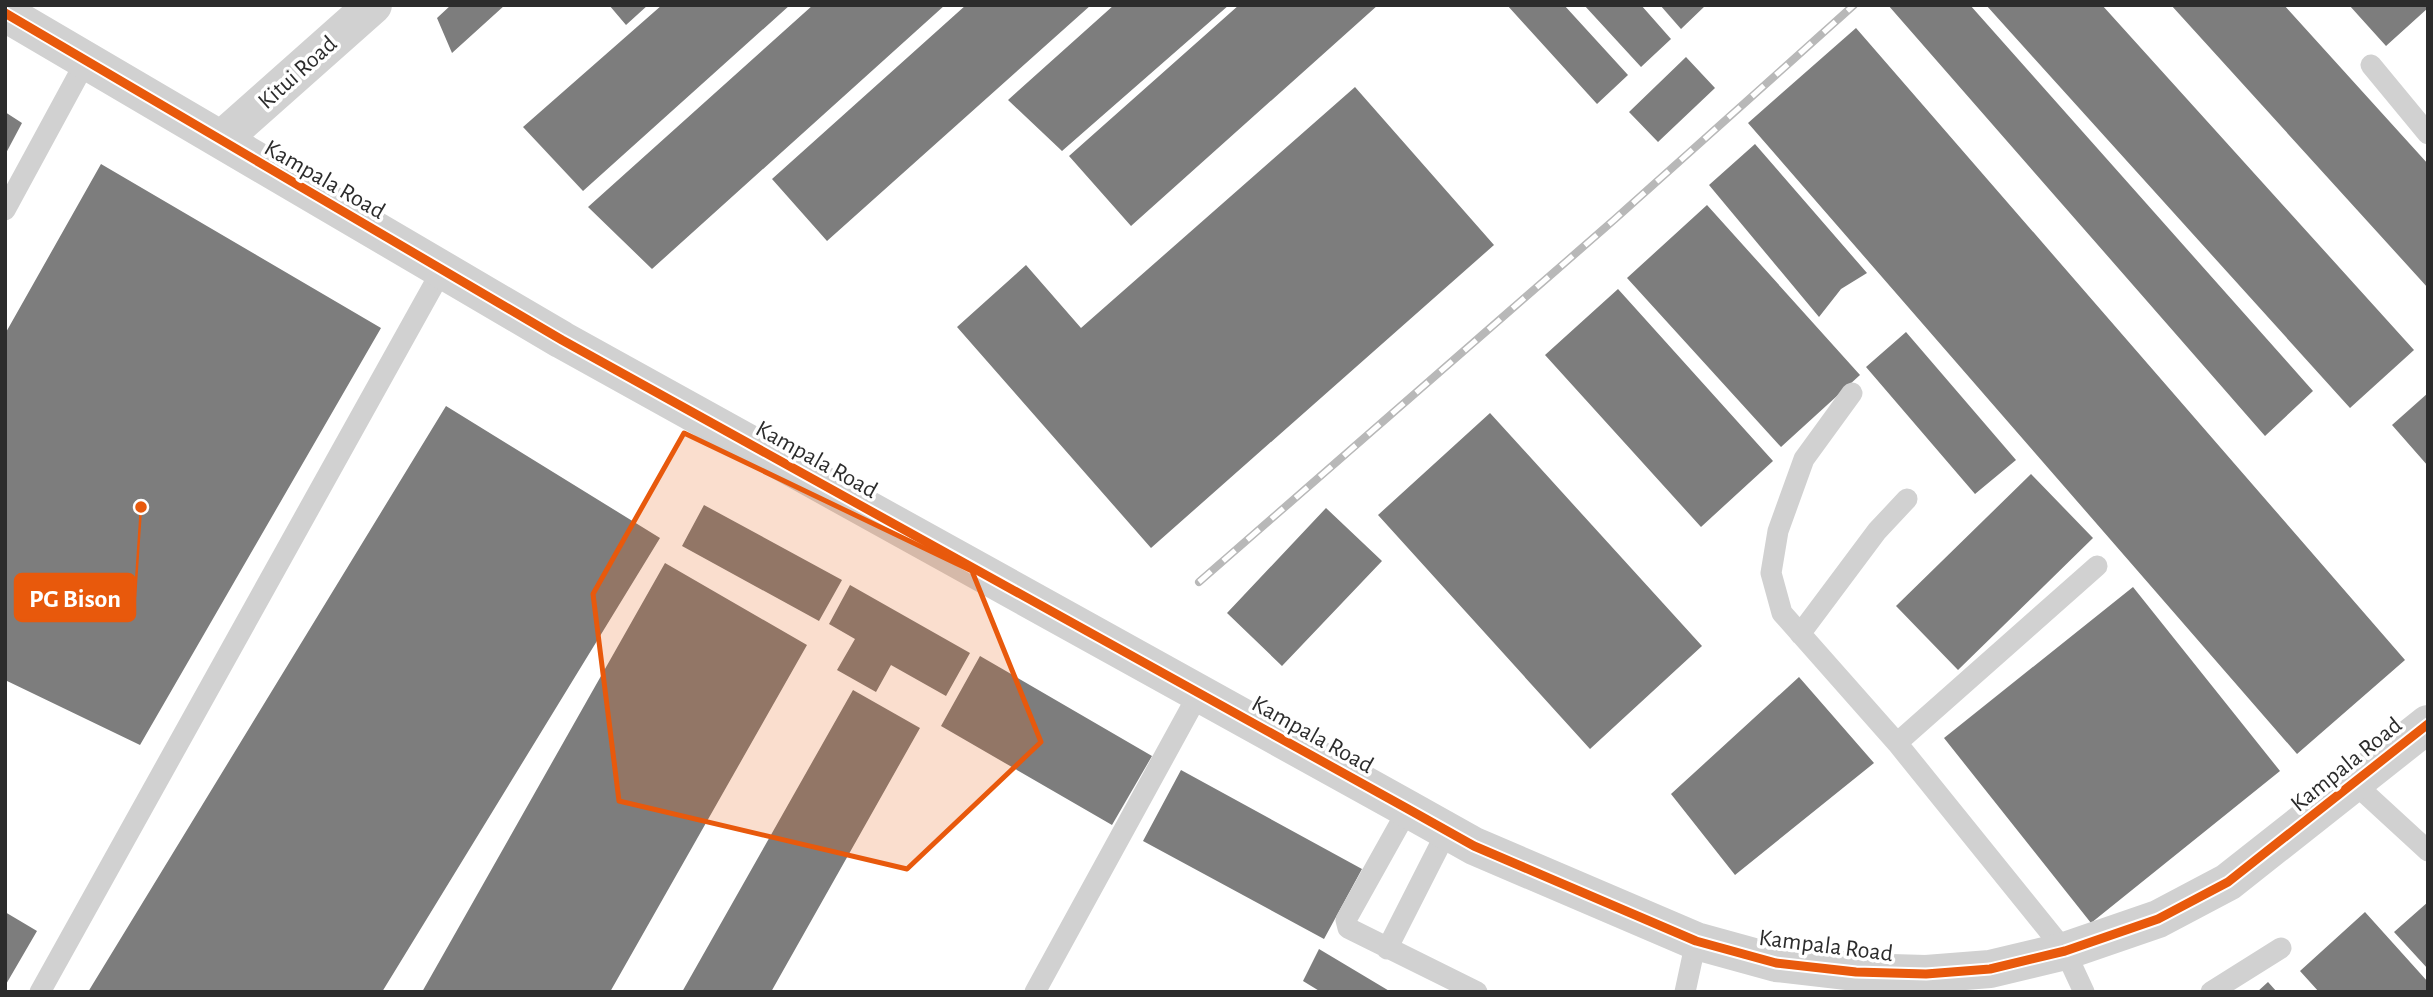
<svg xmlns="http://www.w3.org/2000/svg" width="2433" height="997" viewBox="0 0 2433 997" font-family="'Alegreya Sans',sans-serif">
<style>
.building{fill:#7d7d7d}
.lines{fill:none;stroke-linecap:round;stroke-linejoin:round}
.service{stroke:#d1d1d1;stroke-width:21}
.minor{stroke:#d1d1d1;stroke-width:38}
.rail-casing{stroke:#b8b8b8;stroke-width:8}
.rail{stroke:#fff;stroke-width:5;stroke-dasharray:16;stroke-linecap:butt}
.cycleway-casing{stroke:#fff;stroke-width:13}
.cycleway{stroke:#e8590c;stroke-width:9}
.marked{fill:#e8590c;fill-opacity:0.2;stroke:#e8590c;stroke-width:5;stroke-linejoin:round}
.labels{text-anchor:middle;stroke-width:7;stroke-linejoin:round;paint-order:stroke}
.street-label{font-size:24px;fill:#2c2c2c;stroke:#fff}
.leader{fill:none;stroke:#e8590c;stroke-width:2.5}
.callout-dot{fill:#e8590c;stroke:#fff;stroke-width:2.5}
.callout{fill:#e8590c;stroke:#e8590c;stroke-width:2.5}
.callout-label{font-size:26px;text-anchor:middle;font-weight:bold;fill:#fff}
</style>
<rect width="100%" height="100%" fill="#fff"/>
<path class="building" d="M451,5h54l-53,48 -15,-35z
M609,5h39l-22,20z
M662,5h128l-207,186 -60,-64z
M813,5h132l-293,264 -64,-62z
M966,5h125l-264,236 -55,-62z
M1114,5h115l-167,146 -54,-51z
M1239,5h139l-247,221 -62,-70z
M1507,5h57l64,70 -31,29z
M1584,5h57l30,34 -30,28z
M1660,5h46l-25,24z
M1888,5h82l343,386 -48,45z
M1986,5h116l312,345 -64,58z
M2171,5h113l144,159v124z
M2349,5h79v3l-42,38z
M1856,28l549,632 -108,94 -549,-631z
M1686,57l29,31 -57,54 -29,-30z
M1355,87l139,158 -343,303 -194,-221 69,-62 55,63z
M5,112l17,11 -17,32z
M1755,144l112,129 -26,16 -22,28 -110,-132z
M101,164l280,164 -241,417 -135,-65v-346z
M1707,205l153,170 -79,72 -154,-169z
M1618,289l155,172 -72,66 -156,-172z
M1906,332l110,128 -41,34 -109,-127z
M2428,393v73l-36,-41z
M446,406l214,132 -278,454h-294z
M1490,413l212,233 -112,103 -212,-234z
M2031,474l62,64 -135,132 -62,-64z
M704,505l138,75 -23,41 -137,-75z
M1326,508l56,53 -100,105 -55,-53z
M665,563l142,82 -197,347h-188z
M850,585l120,68 -24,43 -55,-31 -15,27 -39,-22 18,-31 -26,-15z
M2133,587l147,184 -189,152 -147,-185z
M980,656l172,100 -40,69 -171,-99z
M1799,677l75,86 -139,112 -64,-81z
M853,690l67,38 -149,264h-89z
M1181,770l181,99 -38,70 -181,-98z
M2428,902v67l-34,-37z
M5,912l32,19 -32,55z
M2365,912l63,70v10h-109l-19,-21z
M1319,949l72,43h-70l-18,-11z
M2268,982l9,10h-20z"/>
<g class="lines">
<path class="service" d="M2371,65l57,69
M5,210l82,-151
M1852,393l-48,66 -26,72 -7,42 11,40 115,130 168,208 19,41
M1800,634l77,-103 30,-32
M1897,743l200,-177
M2354,783l74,68
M1408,809l-62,111 2,8 129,64
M1387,949l60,-118
M40,992l402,-722
M1035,992l164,-299
M1685,992l11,-51
M2211,992l70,-44"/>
<path class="minor" d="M5,13l557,327 846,469 66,37 222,95 80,22 80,9 70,2 64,-5 75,-18 93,-32 70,-37 200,-158
M221,140l152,-135"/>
<defs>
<path id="rail" d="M1199,582l416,-363 239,-214"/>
</defs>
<use href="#rail" class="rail-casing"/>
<use href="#rail" class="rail"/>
<defs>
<path id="cycleway" d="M5,13l557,327 846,469 66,37 222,95 80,22 80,9 70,2 64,-5 75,-18 93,-32 70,-37 200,-158"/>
</defs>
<use href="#cycleway" class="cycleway-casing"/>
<use href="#cycleway" class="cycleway"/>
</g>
<path class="marked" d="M684,433l288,138 69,171 -134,127 -288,-68 -26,-207z"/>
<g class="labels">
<g class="street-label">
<text transform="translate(297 72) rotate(-42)" y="8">Kitui Road</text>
<text transform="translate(325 179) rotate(30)" y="8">Kampala Road</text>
<text transform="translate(817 459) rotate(29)" y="8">Kampala Road</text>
<text transform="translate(1313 734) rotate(29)" y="8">Kampala Road</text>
<text transform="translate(2346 764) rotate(-39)" y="8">Kampala Road</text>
<text transform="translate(1826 945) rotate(7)" y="8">Kampala Road</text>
</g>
</g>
<path class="leader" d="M141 507L135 597"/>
<circle class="callout-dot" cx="141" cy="507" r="7"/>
<rect class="callout" x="15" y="574" width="120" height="47" rx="7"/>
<g class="callout-label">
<text x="75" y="607">PG Bison</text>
</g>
<rect width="2433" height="997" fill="none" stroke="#2c2c2c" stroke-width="14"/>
</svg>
